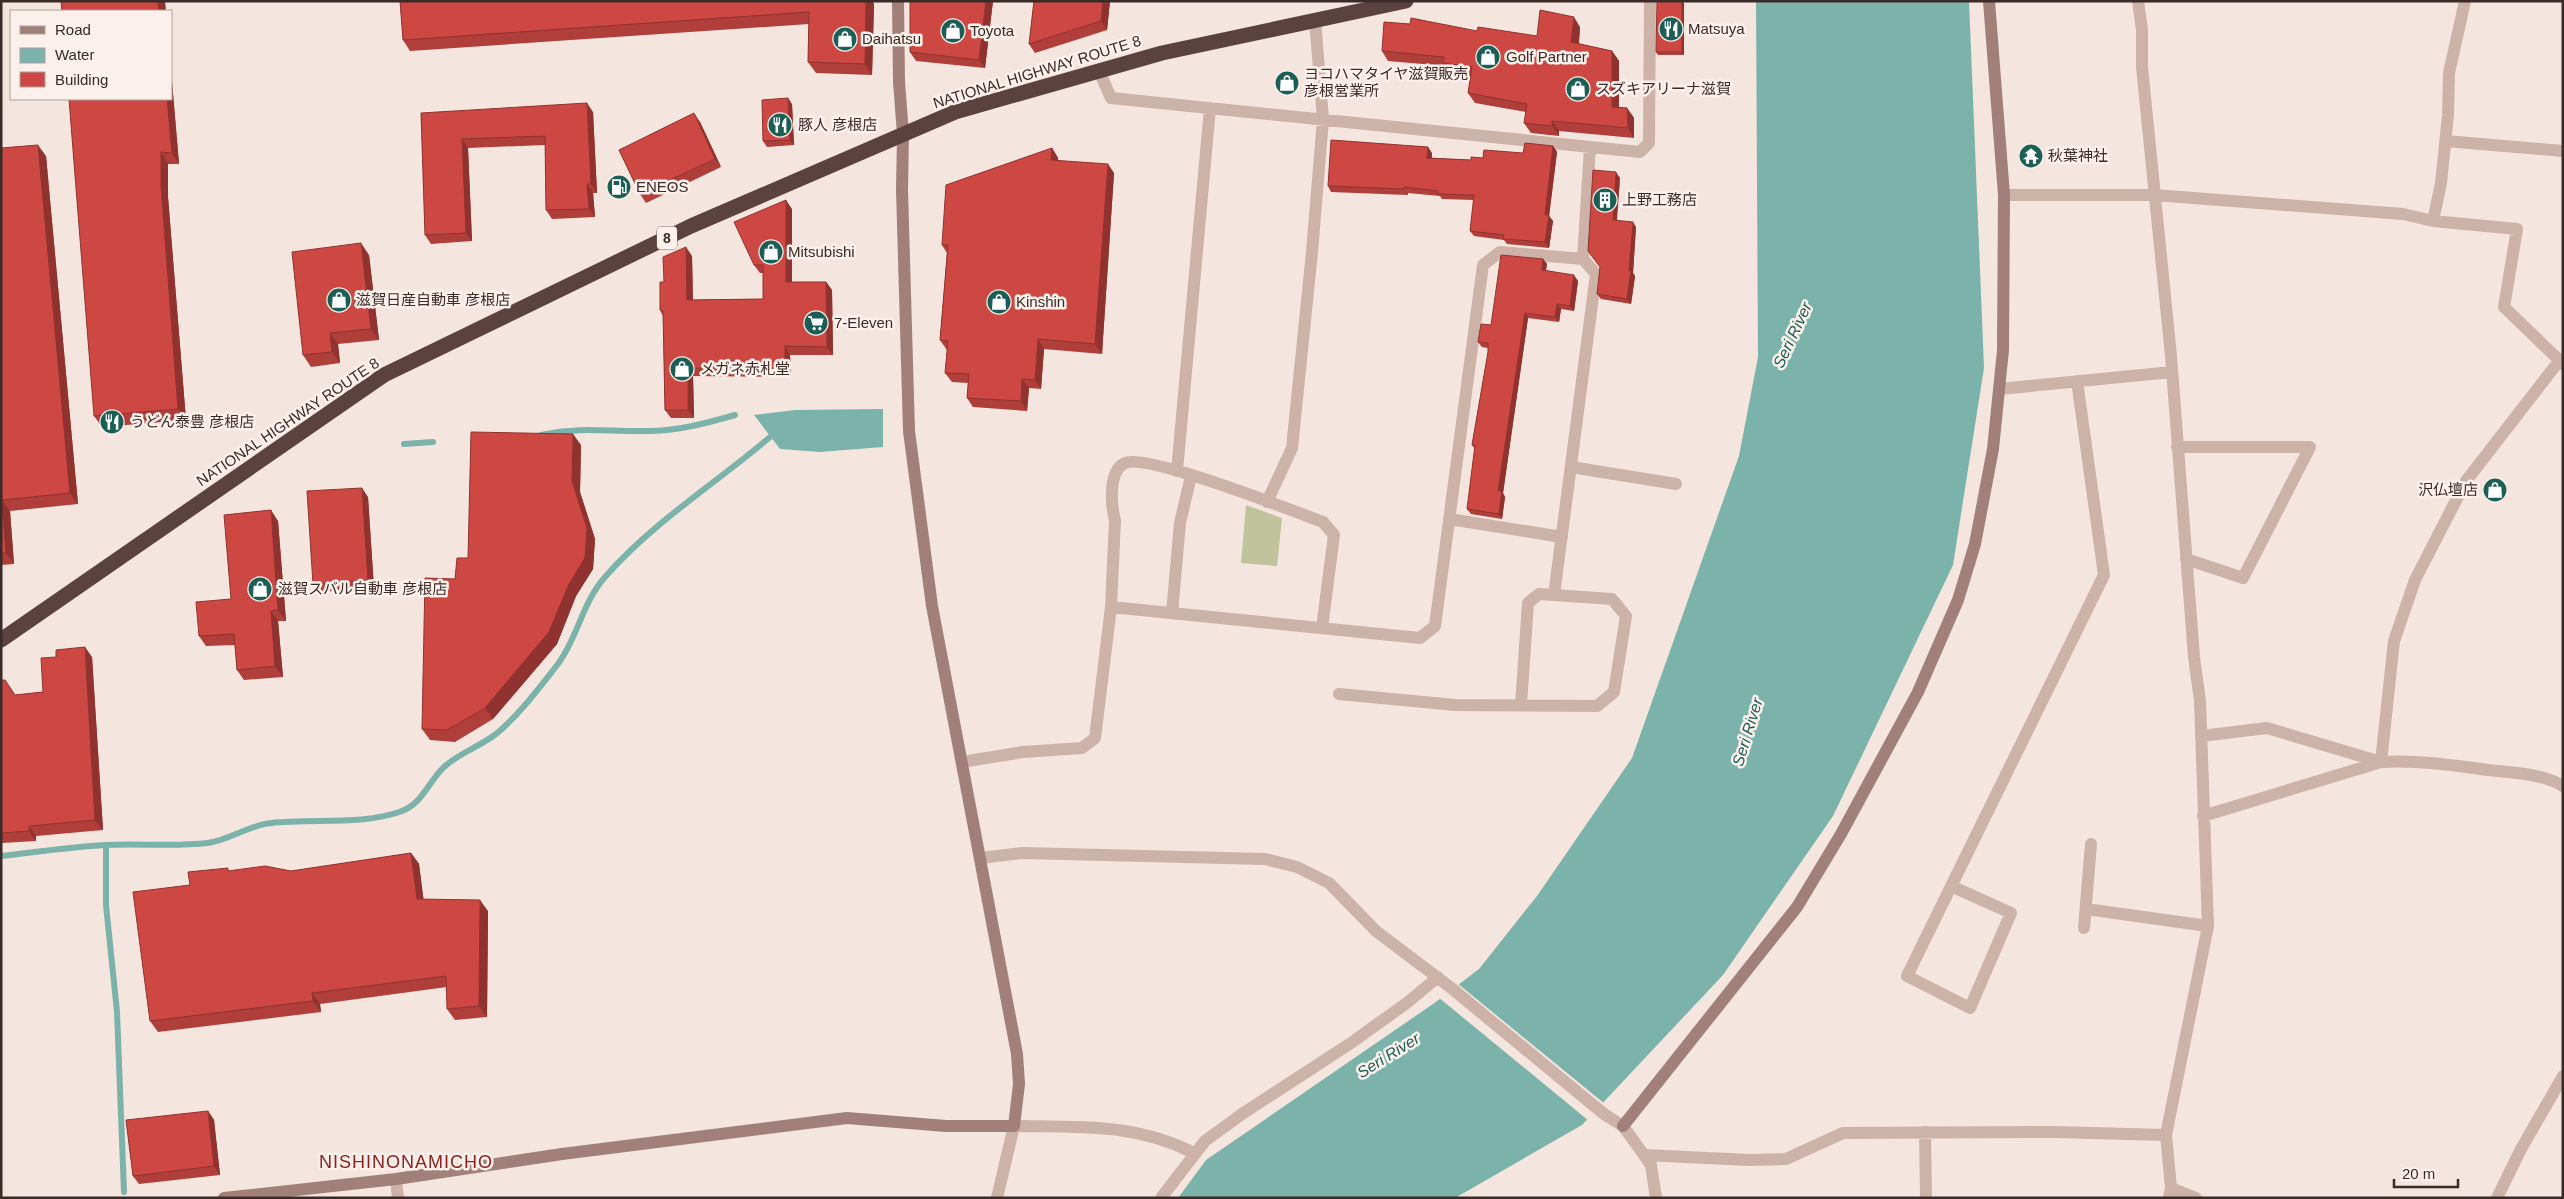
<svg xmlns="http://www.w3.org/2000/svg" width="2564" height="1199" viewBox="0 0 2564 1199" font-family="Arial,'Noto Sans JP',sans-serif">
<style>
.green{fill:#bfc49c}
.water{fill:#7bb3aa}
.pier{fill:#f4e5de}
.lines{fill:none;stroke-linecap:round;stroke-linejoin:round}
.stream{stroke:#7bb3aa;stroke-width:6}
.street{stroke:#cdb2a8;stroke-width:12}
.secondary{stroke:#a18079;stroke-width:12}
.highway{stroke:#5b423f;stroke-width:15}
.wall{fill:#b03e3a}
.shaded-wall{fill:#90322f}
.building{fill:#cd4843;stroke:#90322f}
.labels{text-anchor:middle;stroke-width:5;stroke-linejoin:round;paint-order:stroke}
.shield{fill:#fbf0eb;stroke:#746663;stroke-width:1}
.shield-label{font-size:14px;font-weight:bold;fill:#3a2b29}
.poi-label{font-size:15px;fill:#3a2b29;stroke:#fbf0eb;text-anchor:start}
.street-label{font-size:15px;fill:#3a2b29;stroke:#fbf0eb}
.water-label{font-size:16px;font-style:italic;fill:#1b5e55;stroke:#fbf0eb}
.quarter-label{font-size:18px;letter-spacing:1px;fill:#8e211d;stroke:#fbf0eb}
</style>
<rect width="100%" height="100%" fill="#f4e5de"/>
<path class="green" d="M1246,505l36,13 -5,48 -36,-3z"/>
<path class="water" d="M1756,1h213l15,367 -31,197 -120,251 -110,159 -141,150 -127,73h-277l28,-38 227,-156 46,-35 58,-73 95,-138 107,-302 19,-99z
M883,409v38l-63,5 -40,-3 -26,-34 41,-5z"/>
<path class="pier" d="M1457,983l148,121 -16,17 -151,-124z"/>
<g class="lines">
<path class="stream" d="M541,435c42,-9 67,-3 107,-4 30,0 59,-8 87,-16
M404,444l29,-2
M106,845v60l11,107 7,180
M1,856c35,-4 69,-9 104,-11 34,-2 69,2 103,-2 22,-3 41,-18 63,-20 43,-5 90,3 131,-12 20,-7 27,-30 42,-44 15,-14 35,-20 52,-33 23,-19 43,-46 62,-70 20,-27 24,-61 47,-87 47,-54 111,-94 165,-140"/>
<path class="street" d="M2138,1l4,29v37l29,289 23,301 6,44 8,225 -42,209 5,53 -2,10
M1099,71l12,27 529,54 9,-9 1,-142
M2446,141l117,10
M2004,195h150l249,19 30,7 84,8 -13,78 59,57
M2433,221l8,-38 7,-68 1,-42 16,-72
M2000,389l172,-17
M2177,447h133l-67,131 -57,-19
M1571,467l105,17
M1177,471l33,-363
M1267,502l25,-54 20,-196 11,-133 -8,-99
M1449,519l113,18
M1554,595l42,-321 -13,-15 7,-112
M1111,607l309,31 15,-12 48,-361 17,-13 83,7
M1172,613l8,-90 11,-47
M1339,694l116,11 142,1 17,-14 12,-76 -14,-17 -73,-5 -11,9 -7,102
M2201,736l66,-8 114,34
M962,762l61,-10 59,-4 13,-10 16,-131 4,-87c-4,-15 -7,-49 10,-57 22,-10 168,48 198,59l11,13 -12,93
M2381,762l13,-121 21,-61 51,-99 93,-120
M2203,816l178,-54c36,-2 71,3 107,8 25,3 53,3 75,16
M980,858l42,-5 243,6 32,8 32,16 47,48 74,56 154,127 19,12 21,29 7,10 5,33
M1951,886l60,27 -41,95 -63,-32 197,-401 -27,-194
M2086,909l122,17
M2084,928l7,-84
M1925,1132l1,66
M1644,1155l105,5 37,-1 57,-26 212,-1 111,3
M396,1179l2,19
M2171,1188l25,10
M997,1198l17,-72c64,1 121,-3 180,27
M1161,1198l44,-57 37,-27 109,-71 57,-41 30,-25
M2497,1198l24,-49 42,-73"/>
<path class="secondary" d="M1623,1126l174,-219 44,-73 77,-142 40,-92 17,-56 18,-95 10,-99 1,-155 -15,-194
M224,1198l172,-19 166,-25 285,-36 99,8h68l5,-42 -2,-30 -85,-448 -23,-175 -7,-241 1,-56 -4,-52 -1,-81"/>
<path class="highway" d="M1,640l383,-265 307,-149 264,-114 207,-59 244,-52"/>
</g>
<path class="wall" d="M400,1h472l2,3 -2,71 -56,-2 -8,-11 1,-38 -399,27 -7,-11z
M910,1h83l-8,67 -69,-7 -6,-9z
M1034,1h76l-3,29 -72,23 -6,-9z
M1684,3v52h-26l-2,-3z
M1580,27l-1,17 33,7 7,10v46l8,1 7,10v20l-75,-7v5l-28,-3 -7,-10 2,-11 -51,-9 -7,-10 3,-17 -21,-4 -5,-6 -57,-5 -6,-10 95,-20 60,5z
M171,70l8,94h-11v33l18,223 -84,7 -8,-11 77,-317z
M792,104l2,41 -27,2 -4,-6z
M593,112l4,81h-4l2,24 -43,2 -6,-9 -1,-65 -77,3 4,93 -41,3 -6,-9 -4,-122z
M700,122l21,45 -75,36 -6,-9z
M1553,146l4,6 -8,64 4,5 -4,27 -42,-4 -3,-4 -30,-4 -4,-5 4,-31 -32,-1 -2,-3 -32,-3v2l-77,-3 -3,-6 104,-33v5l39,2 52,-7z
M1,148l45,8 32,348 -68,7 4,53 -13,1z
M1052,148l6,10v2l56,13 -12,181 -58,-5 -3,40 -12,-1 -2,23 -54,-4 -6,-9 1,-15 -16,-1 -7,-9 2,-23 -7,-10 7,-87 -5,-8z
M1620,178l-3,43 19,6 -3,46 2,3 -4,28 -30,-5 -4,-5z
M792,209v73h34l6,8 1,65h-43l1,22 -98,-1 1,42h-23l-6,-8 -2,-94 -3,-6 4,-28 28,-26 1,44 70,-1v-26h-3l-6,-8z
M369,255l10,85 -41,4 2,19 -29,4 -8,-12z
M1543,259l4,5 -1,6 32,11 -4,30 -13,-2 -2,13 -31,-4 -25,175 2,4 -3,22 -31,-5 -4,-5 8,-60 -3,-4 16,-93v-4l-6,-1 -4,-5z
M581,445l-1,47 15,47 -2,30 -17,27 -19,48 -64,75 -38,23 -25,-2 -8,-11 33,-150 13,-21z
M368,497l6,91 -55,4 -6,-8z
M278,521l8,100h-8l5,56 -39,3 -7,-10 -2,-25 -29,1 -7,-10 32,-37z
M92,657l11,173 -67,6v5l-34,2 -1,-163 14,15 28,-3z
M411,853l8,11 4,35 65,12 -1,106 -32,3 -8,-11v-22l-127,17 1,8 -163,20 -8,-11 40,-136 40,-14h61z
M208,1111l6,9 6,55 -81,9 -6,-8z"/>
<path class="shaded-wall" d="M158,1h7l1,10h-7z
M866,1h6l2,3 -2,71 -7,-11z
M986,1h7l-8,67 -6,-8z
M1103,1h7l-3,29 -6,-9z
M1682,1l2,2v52l-2,-3z
M1574,17l6,10 -2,25 -7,-10z
M1612,51l7,10v55l-7,-9z
M171,70l8,94 -7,-11 -5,-54h4z
M788,98l4,6 2,41 -4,-5z
M587,103l6,9 4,81 -6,-9z
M1627,108l7,10v20l-6,-10z
M694,113l6,9 21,45 -6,-8z
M1552,121l7,10v5l-7,-10z
M462,139l6,9 4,93 -6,-8z
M38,145l8,11 32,348 -8,-11z
M1553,146l4,6 -8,64 4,5 -4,27 -4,-6v-27z
M1428,147l4,6 -1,11 -4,-6z
M1052,148l6,10v11l-7,-9z
M161,152l7,12v33l18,223 -8,-11 -17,-223z
M1108,164l6,9 -12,181 -7,-10z
M1616,172l4,6 -4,47 -3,-5z
M587,184l6,9 2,24 -6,-8z
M786,200l6,9v82l-6,-9z
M1633,222l3,5 -3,46 2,3 -4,28 -4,-5z
M361,243l8,12 10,85 -8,-11z
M686,247l6,9 1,52 -6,-8z
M1543,259l4,5 -2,11 -3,-5z
M1574,275l4,6 -4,30 -4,-5z
M826,282l6,8 1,65 -6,-8z
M1557,304l4,5 -2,13 -4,-5z
M1525,313l3,5 -25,175 2,4 -3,22 -3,-5 -1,-23z
M330,333l8,11 2,19 -8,-11z
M1038,339l6,10 -3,40 -6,-9z
M785,346l5,9 1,22 -6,-9z
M688,368l5,8 1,42 -6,-8z
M1022,379l7,9 -2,23 -6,-10z
M573,434l8,11 -1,47 15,47 -2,30 -17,27 -19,48 -64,75 -8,-11 84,-124 3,-103z
M362,488l6,9 6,91 -6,-8z
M2,500l8,11 4,53 -8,-11z
M271,510l7,11 8,100 -8,-11z
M271,611l7,10 5,56 -8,-11z
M85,647l7,10 11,173 -8,-10z
M29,826l7,10v5l-7,-10z
M411,853l8,11 6,46 -8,-11z
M480,900l8,11 -1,106 -8,-11z
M312,993l8,11 1,8 -8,-11z
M208,1111l6,9 6,55 -6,-9z"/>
<path class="building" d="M61,1h97l1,10h-97z
M400,1h466l-1,63 -57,-2 1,-50 -406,28z
M910,1h76l-7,59 -69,-8z
M1034,1h69l-2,20 -72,23z
M1657,1h25v51h-26z
M1540,10l34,7 -3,25 41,9v56l15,1 1,20 -76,-7v5l-28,-3 3,-19 -59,-11 4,-26 -29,-4 1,-6 -62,-6 2,-29 26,2 1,-6 66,13 1,-4 59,9z
M788,98l2,42 -27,1 -1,-41z
M69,99h98l5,54 -11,-1v34l17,223 -84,7z
M587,103l4,81h-4l2,25 -43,1 -1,-74 -83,3 4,94 -41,2 -4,-122z
M694,113l21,46 -75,35 -21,-44z
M1331,140l97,7 -1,11 44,2v-3l12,1 1,-8 39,3 2,-10 28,3 -8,69h4l-4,27 -42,-3 1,-4 -34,-4 4,-36 -36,-1v-3l-34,-4v2l-76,-3z
M38,145l32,348 -68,7 4,53h-5v-405z
M1052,148l-1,12 57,4 -13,180 -57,-5 -3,41 -13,-1 -1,22 -54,-3 2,-24 -24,-1 3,-32 -8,-1 8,-95h-6l4,-60z
M1593,170l23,2 -3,48 20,2 -4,49h2l-4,28 -30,-5 3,-27 -12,-16z
M786,200v82h40l1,65 -42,-1v22h-97v42h-23l-2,-99 -3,-1v-28h4l-1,-25 23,-10 1,53 76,-1v-34h-9l-20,-43z
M361,243l10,86 -41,4 2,19 -29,3 -11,-103z
M1501,255l42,4 -1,11 32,5 -4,31 -13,-2 -2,13 -30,-4 -27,178h4l-3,23 -32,-5 8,-64h-3l16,-93v-9l-10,-1 3,-18 10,1z
M471,432l102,2 -1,47 15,47 -2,30 -16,26 -20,48 -64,76 -38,22 -25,-1 3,-151 30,1 2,-21h11z
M362,488l6,92 -55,4 -6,-93z
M271,510l7,100 -7,1 4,55 -38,4 -3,-36 -35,2 -3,-34 35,-3 -7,-84z
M85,647l10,173 -66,6v5l-28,2v-153h4l10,15 28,-3 -2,-34 15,-1v-7z
M411,853l6,46 63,1 -1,106 -32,3 -1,-33 -134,17 1,8 -163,20 -17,-129 57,-7 -2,-13 40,-4v3l37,-5 26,5z
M208,1111l6,55 -81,10 -7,-56z"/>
<defs>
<symbol id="restaurant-disc" viewBox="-11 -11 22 22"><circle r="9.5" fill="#1b5e55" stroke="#fbf0eb"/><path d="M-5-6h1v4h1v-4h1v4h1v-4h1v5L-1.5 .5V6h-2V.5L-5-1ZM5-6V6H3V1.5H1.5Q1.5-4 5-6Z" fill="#fff"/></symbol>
<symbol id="shop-disc" viewBox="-11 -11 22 22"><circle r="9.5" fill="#1b5e55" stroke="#fbf0eb"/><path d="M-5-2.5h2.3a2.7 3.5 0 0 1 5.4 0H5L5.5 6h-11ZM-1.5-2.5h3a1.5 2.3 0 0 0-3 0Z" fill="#fff"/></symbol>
<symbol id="temple-disc" viewBox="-11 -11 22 22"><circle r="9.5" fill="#1b5e55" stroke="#fbf0eb"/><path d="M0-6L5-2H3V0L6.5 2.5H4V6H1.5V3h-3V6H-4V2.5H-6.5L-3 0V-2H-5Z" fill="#fff"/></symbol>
<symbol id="fuel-disc" viewBox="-11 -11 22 22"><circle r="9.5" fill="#1b5e55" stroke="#fbf0eb"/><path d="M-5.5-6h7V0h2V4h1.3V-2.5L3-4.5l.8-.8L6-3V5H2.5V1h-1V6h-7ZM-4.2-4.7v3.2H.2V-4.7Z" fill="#fff"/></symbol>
<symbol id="building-disc" viewBox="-11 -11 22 22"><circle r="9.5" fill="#1b5e55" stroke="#fbf0eb"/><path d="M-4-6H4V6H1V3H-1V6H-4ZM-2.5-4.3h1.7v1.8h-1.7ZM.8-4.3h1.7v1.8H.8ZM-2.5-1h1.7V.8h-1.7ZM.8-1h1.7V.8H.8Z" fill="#fff"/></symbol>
<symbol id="supermarket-disc" viewBox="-11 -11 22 22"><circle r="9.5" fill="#1b5e55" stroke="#fbf0eb"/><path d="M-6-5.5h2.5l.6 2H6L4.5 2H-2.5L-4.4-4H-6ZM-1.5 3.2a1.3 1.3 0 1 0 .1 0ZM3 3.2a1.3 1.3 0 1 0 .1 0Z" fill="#fff"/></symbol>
</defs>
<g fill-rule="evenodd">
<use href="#restaurant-disc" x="1657" y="15" width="28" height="28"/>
<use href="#shop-disc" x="939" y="17" width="28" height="28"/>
<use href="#shop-disc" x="831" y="25" width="28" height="28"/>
<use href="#shop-disc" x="1474" y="43" width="28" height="28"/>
<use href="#shop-disc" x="1273" y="69" width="28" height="28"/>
<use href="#shop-disc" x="1564" y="75" width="28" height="28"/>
<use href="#restaurant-disc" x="766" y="111" width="28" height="28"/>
<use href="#temple-disc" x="2017" y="142" width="28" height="28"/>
<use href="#fuel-disc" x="605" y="173" width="28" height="28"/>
<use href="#building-disc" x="1591" y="186" width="28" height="28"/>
<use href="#shop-disc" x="757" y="238" width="28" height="28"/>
<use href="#shop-disc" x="325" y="286" width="28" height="28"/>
<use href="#shop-disc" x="985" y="288" width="28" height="28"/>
<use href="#supermarket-disc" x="802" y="309" width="28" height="28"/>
<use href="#shop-disc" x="668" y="355" width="28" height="28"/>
<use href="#restaurant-disc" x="98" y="408" width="28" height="28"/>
<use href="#shop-disc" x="2481" y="476" width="28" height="28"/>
<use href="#shop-disc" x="246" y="575" width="28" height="28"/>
</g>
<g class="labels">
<rect class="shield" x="657" y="226.5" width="20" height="23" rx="4"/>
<g class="shield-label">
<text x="667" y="243">8</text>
</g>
<g class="poi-label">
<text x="1688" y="34">Matsuya</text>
<text x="970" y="36">Toyota</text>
<text x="862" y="44">Daihatsu</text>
<text x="1506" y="62">Golf Partner</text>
<text x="1304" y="79">ヨコハマタイヤ滋賀販売<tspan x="1304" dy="17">彦根営業所</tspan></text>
<text x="1596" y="94">スズキアリーナ滋賀</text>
<text x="798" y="130">豚人 彦根店</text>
<text x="2048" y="161">秋葉神社</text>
<text x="636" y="192">ENEOS</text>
<text x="1622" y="205">上野工務店</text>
<text x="788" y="257">Mitsubishi</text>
<text x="356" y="305">滋賀日産自動車 彦根店</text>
<text x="1016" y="307">Kinshin</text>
<text x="834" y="328">7-Eleven</text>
<text x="700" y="374">メガネ赤札堂</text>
<text x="130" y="427">うどん泰豊 彦根店</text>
<text x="2478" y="495" text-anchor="end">沢仏壇店</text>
<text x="278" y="594">滋賀スバル自動車 彦根店</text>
</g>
<g class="street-label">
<text transform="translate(1037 72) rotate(-17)" y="5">NATIONAL HIGHWAY ROUTE 8</text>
<text transform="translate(288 422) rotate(-34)" y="5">NATIONAL HIGHWAY ROUTE 8</text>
</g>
<g class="water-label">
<text transform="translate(1792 335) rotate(-65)" y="6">Seri River</text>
<text transform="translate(1747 732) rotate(-73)" y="6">Seri River</text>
<text transform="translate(1388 1055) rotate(-32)" y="6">Seri River</text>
</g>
<g class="quarter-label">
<text x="406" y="1168">NISHINONAMICHO</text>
</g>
</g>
<rect width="2564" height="1199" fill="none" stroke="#3a2b29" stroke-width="5"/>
<rect x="10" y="10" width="162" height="90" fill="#fbf0eb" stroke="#aea19d"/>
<rect x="20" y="26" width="25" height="8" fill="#a18079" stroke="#aea19d"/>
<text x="55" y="35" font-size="15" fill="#3a2b29">Road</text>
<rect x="20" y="48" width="25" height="15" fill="#7bb3aa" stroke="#aea19d"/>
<text x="55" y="60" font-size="15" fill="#3a2b29">Water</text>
<rect x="20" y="72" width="25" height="15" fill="#cd4843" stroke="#aea19d"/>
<text x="55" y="85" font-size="15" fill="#3a2b29">Building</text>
<path d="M2394 1179v8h64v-8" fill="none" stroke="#3a2b29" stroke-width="2.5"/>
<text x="2402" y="1179" font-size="15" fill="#3a2b29" stroke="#fbf0eb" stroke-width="4" paint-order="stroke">20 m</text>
</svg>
